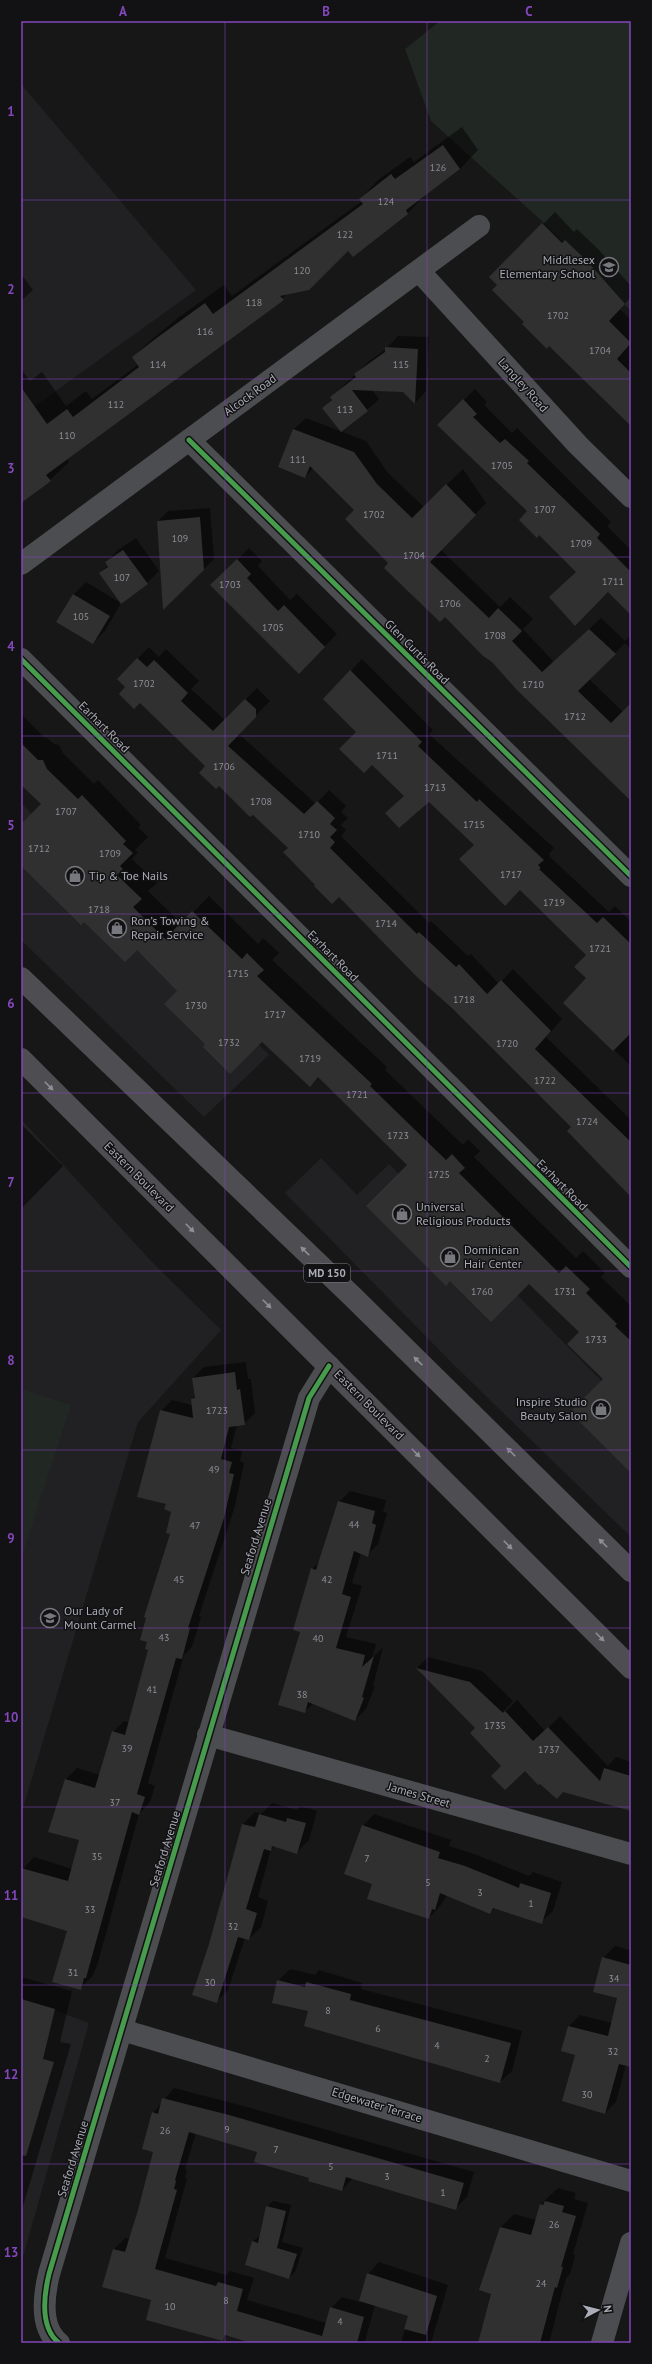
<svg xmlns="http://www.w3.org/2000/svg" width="652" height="2364" viewBox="0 0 652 2364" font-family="'PT Sans',sans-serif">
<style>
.built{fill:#212123}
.green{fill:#212723}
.shadow{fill:#0007}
.building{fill:#303031}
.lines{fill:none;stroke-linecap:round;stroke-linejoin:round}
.minor{stroke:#4c4d50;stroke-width:22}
.major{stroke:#4e4e52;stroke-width:22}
.cycleway-casing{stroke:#121113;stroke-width:8}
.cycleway{stroke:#469c4c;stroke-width:5}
.oneway{fill:#8e9098}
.grid{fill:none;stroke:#8446bd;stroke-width:1;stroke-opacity:0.55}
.labels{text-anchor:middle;stroke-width:3;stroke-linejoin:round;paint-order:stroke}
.number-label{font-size:10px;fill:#8c8d95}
.shield{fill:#121113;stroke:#7c7e85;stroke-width:1}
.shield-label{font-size:11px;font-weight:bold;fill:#aaacb6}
.poi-label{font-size:12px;fill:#aaacb6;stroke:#121113;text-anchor:start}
.street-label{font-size:12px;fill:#aaacb6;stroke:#121113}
.neatline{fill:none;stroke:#8446bd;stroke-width:1.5}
.grid-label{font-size:13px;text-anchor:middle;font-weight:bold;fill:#8446bd}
</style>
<rect width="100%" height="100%" fill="#171717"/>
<path class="built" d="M21,84l175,206 -175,126z
M21,803l248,252 -65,62 -183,-177z
M21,1119l131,143 69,68 -83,92 -117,393z
M321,1158l36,37 32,-31 242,247v126l-178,-173 -168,-171z
M21,1998l68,25 -68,241z"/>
<path class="green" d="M440,21h191v290l-88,-89 -112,-101 -26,-72z
M21,1389l50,16 -50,154z"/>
<path class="shadow" d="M462,127l16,23 -18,19 -34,25 -18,19 -55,43 -5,-7 -281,209 2,4 -19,18 -29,21v-132l9,12 12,-9 24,34 20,-15 6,8 47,-35 -6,-7 19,-18 26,-21 46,-33 8,11 130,-95 -2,-2 18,-19 32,-23 4,5z
M555,212l19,20 3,-3 22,21 32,36v11l-11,12 11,11v105l-106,-104 -34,-44z
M21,274l12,16 -12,11z
M398,336l31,1 -3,54 -11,12 -12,-12 -31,-1 7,9 -12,11 -43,-2 19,-22 24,-23 19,-14z
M475,389l12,13 -3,3 28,28 5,-5 94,94 -4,4 24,24v64l-23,-23 -31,-20 -48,-60 -91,-86z
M306,418l60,23 22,32 36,34 39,-38 23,34 -45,47 59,57 10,-10 23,22 -10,10 31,33 47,-44 24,23 6,-6v15l-6,-7 -36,36 34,33 8,-3v90l-138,-138 -103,-98 -35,-53 -42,-42 -8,9 -25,-10 14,-38z
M210,508l4,51 -10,10 -46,-48 10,-10z
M136,538l23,33 -12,12 -47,-10 8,-8 -2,-3 12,-12z
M249,548l13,13 -4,5 32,34 7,-6 40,40 -38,38 -87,-87z
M86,582l35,21 -16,28 -12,12 -36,-21 17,-28z
M149,647l10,10 7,-8 33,32 -8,8 34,31 32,-32 13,13 -32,32 78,71 13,-14 17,16 -5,6 7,6 -7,7 5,5 -5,6 88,87 2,-2 37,35 3,-2 28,30 14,-15 49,50 -16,18 85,83v76l-58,-70 -234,-230 -22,-11 -28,-37 -171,-169z
M362,659l71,71 -4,4 125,114 -5,6 1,3 59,55 6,-6 16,16v144l-66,-63 22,-25 1,-23 -159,-155 -24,-5 -48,-63 -6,-61z
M21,714l24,24 1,-1 8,7 5,1 4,8 31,31 4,-4 43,45 -3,2 10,10 -13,13 3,2 -6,7 25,24 -9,8 34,33 27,-28 49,48 5,-6 16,15 -7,7 115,107 -2,3 78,75 5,-6 12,12 -6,6 102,101 7,-7 22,22 -4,4 30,29v165l-26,-92 -24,-47 -262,-256 -57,-35 -56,3 -28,-53 -41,-42 -53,-29 -63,-56v-39l21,-21 -21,-21z
M21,1124l42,42 -42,43z
M246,1362l2,17h3l4,34 -11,11 -7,1 -6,23 11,3 -2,10 4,2 -9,43 -36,110 2,1 -9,30 -8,8 -36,128 7,3 -5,16 -11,12 -42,152 -5,11 -12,11 -12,-58 -47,-14 2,-47 11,-12 38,12 8,-29 -14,-61 11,-11 23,7 13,-43 11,-11 5,1 21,-73 21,-116 2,-22 -6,-7 -6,-93 11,-11 20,5v-6l4,-4 -3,-17 11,-11z
M350,1491l36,9 -3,12 4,1 -9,31 -11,11 -6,-2 -9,30 10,3 -16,51 30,7 -4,14 11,-11 -10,39h2l-9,23 -11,11 -41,-17 -10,9 -3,-81 11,-62 8,-8 19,-59z
M428,1657l54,14 31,30 -12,13 1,1 15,-15 28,31 15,-15 48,50 8,-9 15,5v49l-68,-20 -38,-22 -23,-3 -26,-38 -59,-60z
M272,1803l25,7 3,-4 17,5 -8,29 -12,12 -22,-6 -4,3 -13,48 10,4 -7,26 -12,12 -4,-1 -17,52 -12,12 -6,-58 33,-120 12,-12 6,2z
M374,1814l77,26 -2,6 28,9 52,21 4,-4 29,10 -9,29 -12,11 -46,-15 -5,6 -43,-18 -7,11 -11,12 -56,-34 -10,-58z
M631,1944v122l-5,-1 -10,37 -11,11 -29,-59 -8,-27 12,-12 32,8 6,-25 -15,-40 12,-12 14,4z
M290,1969l25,6 4,-5 43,13 -1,6 161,42 -10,40 -12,11 -190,-71 -32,-30z
M21,1977l51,14 -12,51 11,2 -50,169z
M174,2088l66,17 234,67 -7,25 -11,11 -103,-30 -11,12 -32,-13 -52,-26 -62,-18 -11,36 2,1 -2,8 2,1 -22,79 61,17 4,-4 24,7 -7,22 79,23 5,-15 11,-11 18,5 8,-28 11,-12 69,23 -17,58h-30l8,-28 -34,-10 -10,36 7,2h-117l-27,-8 -5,5 -71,-40 -48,-14 10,-37 11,-11 5,1 25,-88 -2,-38z
M558,2188l18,5 -2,6 14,4 -15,51 2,1 -5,19 -4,4 -17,65h-70l13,-50 9,-66 13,-13 22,6 5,-16z
M273,2201l18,4 -9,37 21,6 -8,24 -6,6 -36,-37 7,-5 7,-29z"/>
<path class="building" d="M443,145l17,24 -54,41 2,4 -55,43 -5,-6 -39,39 -29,6 4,4 -238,175 5,6 -30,22v-116l26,37 20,-15 6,8 66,-50 -7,-10 26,-20 47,-34 8,11 150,-110 -4,-5 32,-25 4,5z
M542,223l20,20 3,-3 23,22 37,42 -16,17 22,22 -14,16 14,14v53l-82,-80 -2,3 -25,-25 2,-2 -32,-32 5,-5 -8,-8z
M385,347l33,2 -3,55 -12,-12 -51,-2 16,21 -27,21 -19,-24 10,-8 -2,-3 26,-20 -2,-3 31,-22z
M463,399l14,15 -4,3 27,26 5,-4 24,22 -2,2 73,71 -3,4 34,34v43l-23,-23 -33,34 -26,-29 27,-25 -37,-37 -2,3 -18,-18 8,-9 -90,-86z
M293,429l61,23 23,32 35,34 34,-34 30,31 -46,47 59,56 9,-10 24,23 -10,10 30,31 47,-43 27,25 -38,37 33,32 20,-20v98l-114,-111 -25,-28 -9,-6 -38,-39 -5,5 -56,-54 4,-5 -43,-44 9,-9 -44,-44 -5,12 -27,-11z
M200,517l4,53 -41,40 -6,-89z
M123,550l25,34 -27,20 -22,-31 9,-6 -3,-5z
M237,559l14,15 -4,4 31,33 6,-6 41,42 -26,27 -89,-89z
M73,594l37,22 -17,28 -37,-22z
M137,658l10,9 7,-7 34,33 -7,8 32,30 32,-32 11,10v8l-28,29 76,68 13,-13 18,17 -5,6 7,6 -7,7 5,5 -5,6 87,86 2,-2 37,35 3,-3 28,30 14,-14 50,51 -16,18 96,93v55l-64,-66 4,-4 -118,-118 -36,-32 -78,-80 -7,7 -18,-18 1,-1 -32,-33 5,-4 -35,-33 -3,2 -31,-31 -3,3 -17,-16 6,-7 -65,-63 -6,6 -15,-15 6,-7 -8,-8z
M350,670l72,72 -4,4 59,56 2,-3 65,61 -6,5 3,3 -2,1 58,54 6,-6 28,27v89l-18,18 -50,-48 23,-25 -12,-11 12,-12 -66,-65 -15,16 -46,-47 15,-14 -45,-43 -30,26 -14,-15 19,-17 -32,-31 -8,8 -25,-24 17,-17 -33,-33z
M21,743l17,17h5l4,9 31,30 4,-4 44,46 -3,3 10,9 -13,13 3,3 -6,6 25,24 -9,8 32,32 27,-28 50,48 5,-6 17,17 -7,6 115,108 -2,2 76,74 6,-6 13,14 -6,5 100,100 7,-7 24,23 -4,4 31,31 -2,2 16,15v132l-61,-61 33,-33 -36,-35 12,-12 -50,-48 -38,38 -41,-41 -4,5 -80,-80 41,-41 -89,-88 -8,10 -48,-45 -32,32 -27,-27 2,-3 -41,-40 13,-13 -40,-41 -12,12 -41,-40 -3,3 -60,-59v-42l20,-20 -20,-19z
M235,1372l2,18 3,-1 5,36 -16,2 -8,32 11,3 -3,11 5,1 -10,44 -36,110h2l-8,31 -6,-1 -39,136 8,3 -6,18 -7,-3 -46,166h-2l-3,12 -29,-8 15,-51 -46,-14v-49l47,13 11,-41 -31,-8 17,-53 30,9 17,-57 13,4 23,-85 -3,-1 2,-7 -7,-2 6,-22 -2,-1 26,-83 -4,-1 5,-21 -7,-3 2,-5 -29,-7 23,-87 33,8 -2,-19 4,-1 -3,-20z
M338,1501l37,10 -3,12 4,2 -8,32 -14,-6 -12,43 9,3 -15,51 29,7 -3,12 12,-11 -12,41 2,1 -9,23 -47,-19 -3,11 -27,-8 22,-73 -7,-2 18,-62 5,2z
M416,1668l54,14 33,31 2,-2 28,30 15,-14 52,54 4,-13 27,8v35l-68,-19 -6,7 -17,-15 -2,1 -13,-14 -20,19 -14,-14 10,-10 -31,-33 5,-5z
M259,1814l27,8 1,-4 19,5 -9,31 -25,-8 -1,5 -7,-2 -18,60 11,4 -8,27 -11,-3 -21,66 -25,-8 17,-51 33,-120 13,3z
M362,1825l78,27 -2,6 27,8 54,22 1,-5 31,10 -9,31 -49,-16 -3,6 -50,-21 -5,17 -3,-1 -3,10 -62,-20 5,-15 -28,-10z
M602,1957l29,8v102l-12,-3 -14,50 -43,-13 13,-46 -14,-4 7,-25 40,10 9,-38 -24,-6z
M277,1980l28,7 1,-5 45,12 -1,6 161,43 -11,40 -196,-57 4,-15 -36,-8z
M21,1999l34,10 -12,50 11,3 -28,94 -5,-1z
M162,2098l67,17 235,68 -8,27 -110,-33 -4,14 -34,-10 1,-3 -55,-16 3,-10 -68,-20 -14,48 1,1 -2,8 3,1 -22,79 61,17 2,-4 25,7 -6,22 85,25 8,-29 34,10 -7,26h-106l-26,-8 -2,6 -77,-21 5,-20 -49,-13 11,-38 12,3 13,-42 15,-58 -11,-3 10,-37 6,2z
M545,2201l19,5 -2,6 14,4 -15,51h2l-6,21 -2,-1 -15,56h-62l13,-49 -12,-4 21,-63 31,8 9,-31 3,1z
M266,2206l20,5 -9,37 20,6 -8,25 -44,-14 7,-24 6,2z
M367,2273l70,23 -11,39 -22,-6 4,-13 -49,-15z"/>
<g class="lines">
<path class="minor" d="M419,271l159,174 53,52
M189,440l442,436
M21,564l458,-338
M21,659l610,608
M208,1735l423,119
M122,2030l509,151
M59,2343c-20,-16 -15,-48 -10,-69l260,-876 20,-32
M602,2343l29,-100"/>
<path class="major" d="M21,978l334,321 276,272
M21,1059l610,609"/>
<defs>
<path id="cycleway" d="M189,440l442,436
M21,659l610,608
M59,2343c-20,-16 -15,-48 -10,-69l260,-876 20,-32"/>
</defs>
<use href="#cycleway" class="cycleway-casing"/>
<use href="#cycleway" class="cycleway"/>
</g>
<defs><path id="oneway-solid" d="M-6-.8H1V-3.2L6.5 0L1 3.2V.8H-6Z"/></defs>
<g class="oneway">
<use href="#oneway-solid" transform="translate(49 1086) rotate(45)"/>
<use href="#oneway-solid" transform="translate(190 1228) rotate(45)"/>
<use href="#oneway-solid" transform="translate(305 1251) rotate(-136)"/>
<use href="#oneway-solid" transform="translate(267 1304) rotate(45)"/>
<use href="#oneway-solid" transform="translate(418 1361) rotate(-136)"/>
<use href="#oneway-solid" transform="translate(511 1452) rotate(-135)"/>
<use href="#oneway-solid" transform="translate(416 1453) rotate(45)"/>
<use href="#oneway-solid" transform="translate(603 1543) rotate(-135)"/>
<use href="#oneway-solid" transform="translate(508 1545) rotate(45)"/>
<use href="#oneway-solid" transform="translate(600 1637) rotate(45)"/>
</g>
<path class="grid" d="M225,21v2322M427,21v2322M21,200h610M21,379h610M21,557h610M21,736h610M21,914h610M21,1093h610M21,1271h610M21,1450h610M21,1628h610M21,1807h610M21,1985h610M21,2164h610"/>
<defs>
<symbol id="school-ring" viewBox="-11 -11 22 22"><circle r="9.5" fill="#121113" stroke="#77787e" stroke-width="1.5"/><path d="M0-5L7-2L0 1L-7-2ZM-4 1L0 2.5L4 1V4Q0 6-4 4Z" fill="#77787e"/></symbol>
<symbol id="shop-ring" viewBox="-11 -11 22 22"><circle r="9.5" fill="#121113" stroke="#77787e" stroke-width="1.5"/><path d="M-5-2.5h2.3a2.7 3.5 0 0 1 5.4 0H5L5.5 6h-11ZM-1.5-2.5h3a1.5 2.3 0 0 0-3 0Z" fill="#77787e"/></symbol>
</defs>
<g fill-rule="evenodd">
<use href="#school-ring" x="598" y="256" width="22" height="22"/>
<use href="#shop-ring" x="64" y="865" width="22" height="22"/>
<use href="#shop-ring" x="106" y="917" width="22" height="22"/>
<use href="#shop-ring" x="391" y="1203" width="22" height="22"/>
<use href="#shop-ring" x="439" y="1246" width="22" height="22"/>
<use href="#shop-ring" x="590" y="1398" width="22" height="22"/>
<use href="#school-ring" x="39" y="1607" width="22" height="22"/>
</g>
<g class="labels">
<g class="number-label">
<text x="438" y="171">126</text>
<text x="386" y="205">124</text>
<text x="345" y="238">122</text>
<text x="302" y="274">120</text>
<text x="254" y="306">118</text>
<text x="558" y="319">1702</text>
<text x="205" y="335">116</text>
<text x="600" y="354">1704</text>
<text x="158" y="368">114</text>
<text x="401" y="368">115</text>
<text x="116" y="408">112</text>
<text x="345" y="413">113</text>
<text x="67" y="439">110</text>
<text x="298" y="463">111</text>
<text x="502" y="469">1705</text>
<text x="545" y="513">1707</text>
<text x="374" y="518">1702</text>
<text x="180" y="542">109</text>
<text x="581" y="547">1709</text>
<text x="414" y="559">1704</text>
<text x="122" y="581">107</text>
<text x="613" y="585">1711</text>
<text x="230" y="588">1703</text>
<text x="450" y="607">1706</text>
<text x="81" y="620">105</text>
<text x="273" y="631">1705</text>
<text x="495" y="639">1708</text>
<text x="144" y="687">1702</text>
<text x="533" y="688">1710</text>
<text x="575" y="720">1712</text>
<text x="387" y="759">1711</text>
<text x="224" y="770">1706</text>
<text x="435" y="791">1713</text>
<text x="261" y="805">1708</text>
<text x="66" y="815">1707</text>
<text x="474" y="828">1715</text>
<text x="309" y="838">1710</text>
<text x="39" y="852">1712</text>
<text x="110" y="857">1709</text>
<text x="511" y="878">1717</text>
<text x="554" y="906">1719</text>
<text x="99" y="913">1718</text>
<text x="386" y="927">1714</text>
<text x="600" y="952">1721</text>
<text x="238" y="977">1715</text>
<text x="464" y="1003">1718</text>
<text x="196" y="1009">1730</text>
<text x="275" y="1018">1717</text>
<text x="229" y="1046">1732</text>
<text x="507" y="1047">1720</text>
<text x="310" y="1062">1719</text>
<text x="545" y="1084">1722</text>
<text x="357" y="1098">1721</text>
<text x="587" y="1125">1724</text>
<text x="398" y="1139">1723</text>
<text x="439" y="1178">1725</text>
<text x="482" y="1295">1760</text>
<text x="565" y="1295">1731</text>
<text x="596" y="1343">1733</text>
<text x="217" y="1414">1723</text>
<text x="214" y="1473">49</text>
<text x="354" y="1528">44</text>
<text x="195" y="1529">47</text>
<text x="179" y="1583">45</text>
<text x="327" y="1583">42</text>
<text x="164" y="1641">43</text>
<text x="318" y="1642">40</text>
<text x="152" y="1693">41</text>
<text x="302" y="1698">38</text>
<text x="495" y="1729">1735</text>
<text x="127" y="1752">39</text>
<text x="549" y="1753">1737</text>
<text x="115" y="1806">37</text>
<text x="97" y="1860">35</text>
<text x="367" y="1862">7</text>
<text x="428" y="1886">5</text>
<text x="480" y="1896">3</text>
<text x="531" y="1907">1</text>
<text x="90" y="1913">33</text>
<text x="233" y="1930">32</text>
<text x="73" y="1976">31</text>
<text x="614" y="1982">34</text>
<text x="210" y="1986">30</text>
<text x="328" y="2014">8</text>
<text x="378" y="2032">6</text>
<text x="437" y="2049">4</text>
<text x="613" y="2055">32</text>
<text x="487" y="2062">2</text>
<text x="587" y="2098">30</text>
<text x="227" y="2133">9</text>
<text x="165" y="2134">26</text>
<text x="276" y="2153">7</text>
<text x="331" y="2170">5</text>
<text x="387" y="2180">3</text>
<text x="443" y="2196">1</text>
<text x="554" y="2228">26</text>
<text x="541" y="2287">24</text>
<text x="226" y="2304">8</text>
<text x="170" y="2310">10</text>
<text x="340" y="2325">4</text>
</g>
<rect class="shield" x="304" y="1264" width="46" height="18" rx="3"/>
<g class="shield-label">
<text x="327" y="1277">MD 150</text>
</g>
<g class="poi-label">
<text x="595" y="264" text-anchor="end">Middlesex<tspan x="595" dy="14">Elementary School</tspan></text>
<text x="89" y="880">Tip &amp; Toe Nails</text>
<text x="131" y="925">Ron’s Towing &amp;<tspan x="131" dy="14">Repair Service</tspan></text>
<text x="416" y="1211">Universal<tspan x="416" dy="14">Religious Products</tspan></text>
<text x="464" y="1254">Dominican<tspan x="464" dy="14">Hair Center</tspan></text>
<text x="587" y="1406" text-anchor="end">Inspire Studio<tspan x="587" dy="14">Beauty Salon</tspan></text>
<text x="64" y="1615">Our Lady of<tspan x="64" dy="14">Mount Carmel</tspan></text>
</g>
<g class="street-label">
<text transform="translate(523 385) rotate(48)" y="4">Langley Road</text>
<text transform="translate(250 395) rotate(-36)" y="4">Alcock Road</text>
<text transform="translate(417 652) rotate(45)" y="4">Glen Curtis Road</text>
<text transform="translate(104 727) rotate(45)" y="4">Earhart Road</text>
<text transform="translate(333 956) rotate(45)" y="4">Earhart Road</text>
<text transform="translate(139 1177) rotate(45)" y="4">Eastern Boulevard</text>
<text transform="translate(562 1185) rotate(45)" y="4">Earhart Road</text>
<text transform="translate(369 1405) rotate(45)" y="4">Eastern Boulevard</text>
<text transform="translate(256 1537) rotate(-73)" y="4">Seaford Avenue</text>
<text transform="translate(419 1795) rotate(16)" y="4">James Street</text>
<text transform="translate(165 1849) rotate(-73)" y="4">Seaford Avenue</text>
<text transform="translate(377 2105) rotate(17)" y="4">Edgewater Terrace</text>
<text transform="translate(73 2159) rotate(-73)" y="4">Seaford Avenue</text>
</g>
</g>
<rect width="652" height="2364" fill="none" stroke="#121113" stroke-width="44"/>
<g transform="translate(598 2310) rotate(83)" stroke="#121113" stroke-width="3" paint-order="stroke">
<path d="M0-3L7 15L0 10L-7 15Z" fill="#aaacb6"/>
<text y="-6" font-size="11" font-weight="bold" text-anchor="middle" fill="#aaacb6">N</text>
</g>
<rect x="22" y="22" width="608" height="2320" class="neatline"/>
<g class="grid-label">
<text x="123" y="16">A</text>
<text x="326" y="16">B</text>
<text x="529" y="16">C</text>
<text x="11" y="116">1</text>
<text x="11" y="294">2</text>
<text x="11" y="473">3</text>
<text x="11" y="651">4</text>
<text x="11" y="830">5</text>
<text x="11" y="1008">6</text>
<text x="11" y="1187">7</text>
<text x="11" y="1365">8</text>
<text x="11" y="1543">9</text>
<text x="11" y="1722">10</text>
<text x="11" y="1900">11</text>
<text x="11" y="2079">12</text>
<text x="11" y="2257">13</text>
</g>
</svg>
